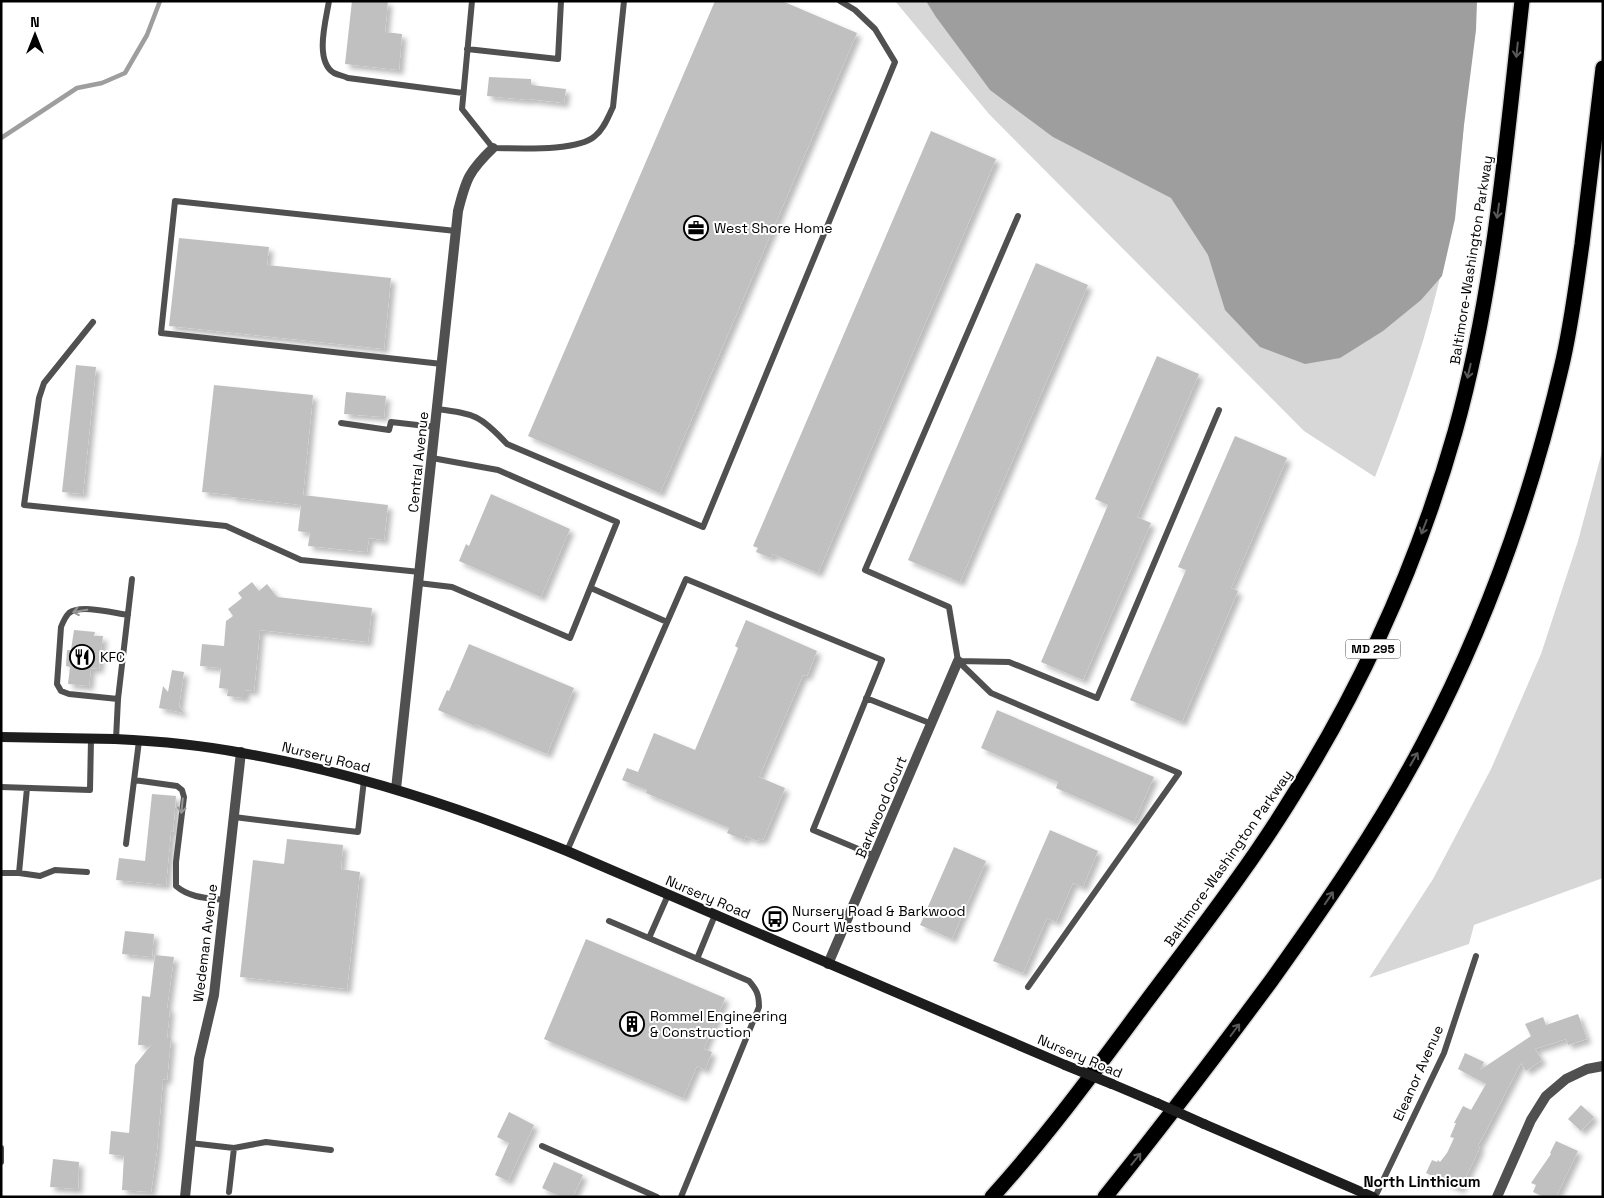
<svg xmlns="http://www.w3.org/2000/svg" width="1604" height="1198" viewBox="0 0 1604 1198" font-family="'Space Grotesk',sans-serif">
<style>
.green{fill:#d7d7d7}
.water{fill:#9e9e9e}
.lines{fill:none;stroke-linecap:round;stroke-linejoin:round}
.stream{stroke:#9e9e9e;stroke-width:4.5}
.building{fill:#c0c0c0;filter:url(#shadow)}
.highway-casing{stroke:#dbdbdb;stroke-width:18}
.lane{stroke:#505050;stroke-width:6}
.street{stroke:#505050;stroke-width:10}
.secondary{stroke:#1d1d1d;stroke-width:10}
.highway{stroke:#000;stroke-width:15}
.secondary-bridge{stroke:#1d1d1d;stroke-width:10}
.oneway{stroke:#595959}
.oneway2{stroke:#969696}
.labels{text-anchor:middle;stroke-width:4;stroke-linejoin:round;paint-order:stroke}
.shield{fill:#fff;stroke:#4c4c4c;stroke-width:1}
.shield-label{font-size:12px;font-weight:bold;fill:#000}
.poi-label{font-size:14px;fill:#000;stroke:#fff;text-anchor:start}
.street-label{font-size:14px;fill:#000;stroke:#fff}
.neighbourhood-label{font-size:15px;font-weight:bold;fill:#000;stroke:#fff}
</style>
<defs>
<filter id="shadow"><feDropShadow dx="4.5" dy="4.5" stdDeviation="2.5" flood-color="#0004"/></filter>
</defs>
<rect width="100%" height="100%" fill="#fff"/>
<path class="green" d="M895,1h581c-7,68 -12,136 -22,204 -14,94 -44,183 -79,272l-71,-46 -315,-317z
M1603,448v430l-129,47 -5,19 -100,34 64,-99 58,-110 50,-115 37,-113z"/>
<path class="water" d="M926,1h551l-1,29 -12,95 -9,94 -13,57 -21,24 -38,31 -43,27 -35,6 -45,-17 -35,-37 -17,-55 -37,-57 -118,-61 -63,-47 -54,-73z"/>
<g class="lines">
<path class="stream" d="M1,138l76,-50 25,-5 23,-10 22,-38 13,-34"/>
</g>
<path class="building" d="M352,1h36l-3,31 17,2 -3,36 -54,-6z
M715,1h67l75,32 -197,460 -132,-57z
M489,77l42,2v6l35,4 -2,14 -35,-4v1l-42,-4z
M931,131l65,28 -178,414 -45,-19 -2,4 -15,-6 2,-4 -5,-2z
M179,238l90,9 -2,18 124,13 -7,71 -215,-23z
M1036,263l52,22 -128,297 -52,-22z
M1157,356l42,18 -62,143 14,6 -68,157 -42,-18 67,-157 -13,-6z
M76,365l20,2 -13,127 -21,-2z
M214,385l99,10 -10,100 85,10 -4,35 -15,-2 -2,14 -59,-6 2,-13 -12,-2 3,-26 -69,-8v-2l-30,-3z
M346,392l40,4 -2,21 -40,-3z
M1235,436l52,22 -56,130 7,3 -56,131 -52,-22 56,-130 -8,-3z
M491,494l79,35 -29,68 -82,-36 7,-17 3,2z
M252,582l7,9 8,-7 10,13 95,11 -4,34 -108,-12 -6,61 -9,-1v8l-18,-2 1,-7 -9,-1 2,-20 -21,-2 2,-22 22,2 2,-25 7,-5 -5,-7 14,-11 -4,-5z
M746,620l71,31 -10,25 -4,-1 -44,102 26,11 -22,52 -4,-2 -1,3 -12,-5 -2,4 -17,-7 2,-5 -83,-35 1,-3 -25,-10 5,-12 11,4 16,-39 41,17 43,-102 -3,-2z
M74,630l21,2 -1,4h9l-4,33 -8,-1 -2,18 -21,-2 2,-17 -4,-1 1,-16h4z
M469,644l105,44 -27,66 -72,-30v2l-37,-16 9,-20 2,1z
M172,670l12,2 -5,34 5,7 -25,-5 4,-22 5,6z
M997,710l157,67 -20,45 -78,-34 2,-6 -77,-34z
M152,794l24,2 -3,36 -2,-1 -5,54 -50,-5 3,-22 26,3z
M1050,830l48,21 -15,36 -10,-4 -17,39 -9,-4 -24,55 -30,-12z
M287,839l56,6 -2,24 19,3 -13,117 -107,-12 13,-117 31,4z
M954,847l32,14 -34,78 -32,-14z
M125,931l29,3 -2,23 -30,-3z
M586,939l139,59 -21,51 8,3 -7,18 -8,-4 -14,32 -139,-59z
M155,955l19,2 -7,51h3l-3,30h4l-4,42 -4,-1 -6,71 -6,42 -29,-2 2,-34 -15,-2 2,-23 18,2 6,-68 16,-20h-13l4,-49 8,1z
M1578,1014l9,25 -19,6 -2,-6 -31,10 7,11 -16,11 -5,-8 -43,83h2l-2,6 -18,37 -34,-16 6,-13 5,2 1,-2 2,2 7,-9 7,-15 -4,-1 6,-14h-2l9,-17 8,4 15,-26 -28,-15 7,-16 19,9 -4,8 51,-34 -6,-12 18,-7 3,8z
M1581,1105l13,12 -13,14 -13,-12z
M509,1112l25,13 -26,56 -13,-6 14,-32 -12,-6z
M1556,1141l22,10 -22,46h-12l-11,-5 3,-7 -5,-2 20,-29 -1,-1z
M53,1159l26,3 -1,27 -28,-2z
M554,1162l29,13 -10,22h-12l-19,-9z"/>
<g class="lines">
<defs>
<path id="highway" d="M992,1197c56,-62 105,-129 154,-195 51,-68 104,-136 148,-208 70,-112 125,-235 161,-362 39,-139 51,-288 67,-431
M1105,1197c57,-71 112,-143 166,-216 55,-77 109,-155 153,-239 62,-118 107,-244 137,-373 10,-41 15,-83 21,-125 7,-58 14,-117 21,-176"/>
</defs>
<use href="#highway" class="highway-casing"/>
<path class="lane" d="M329,1c-3,19 -15,60 5,72 4,2 10,3 14,5l115,15
M472,1l-10,108 31,39c25,0 84,4 102,-12 9,-7 13,-19 18,-29l11,-106
M467,49l91,10 3,-58
M1018,216l-153,354 84,37 9,54 33,32 188,80 -151,214
M93,322l-49,61 -5,15 -15,107 202,21 75,34 119,12
M442,364l-281,-31 14,-132 281,30
M437,409c38,5 43,6 70,35l196,83 192,-465 -20,-33 -20,-19 -15,-9
M341,423l48,7 2,-8 44,5
M418,583l34,4 118,51 47,-116 -119,-52 -66,-12
M591,588l76,34
M958,661l51,1 88,36 122,-288
M866,698l66,26
M118,699l-49,-5 -8,-3 -4,-7 4,-57c2,-5 4,-10 8,-14 12,-9 44,0 59,2
M116,739l2,-40 14,-120
M134,780l43,6 5,4 2,7 -8,65v24c14,12 31,12 49,14
M1,787l89,3 1,-51
M27,788l-8,85 21,3 15,-6 32,2
M234,817l124,15 6,-52
M126,844l13,-103
M567,851l119,-272 196,81 -69,170 62,26
M1,873h18
M609,921l140,60c8,9 10,14 10,26l-78,190
M649,938l19,-43
M697,959l18,-44
M190,1143l44,5 32,-6 65,8
M542,1146l115,51
M1,1148v14
M229,1192l5,-44
M1375,1197l69,-144 32,-97"/>
<path class="street" d="M396,789l62,-578c8,-32 11,-40 35,-63
M828,964l130,-303
M185,1197l14,-138 15,-64 27,-243
M1497,1197l34,-77 15,-24 20,-17 21,-10 16,-3"/>
<path class="secondary" d="M1,737c38,1 76,1 114,2 42,2 86,6 127,14 112,19 220,55 325,98l498,214
M1112,1084l45,19
M1204,1124l169,73"/>
<use href="#highway" class="highway"/>
<path class="secondary-bridge" d="M1065,1065l47,19
M1157,1103l47,21"/>
</g>
<defs><path id="oneway-shaft" d="M-6 0H5M1.5-3L5.5 0L1.5 3" fill="none" stroke-width="1.6" stroke-linecap="round" stroke-linejoin="round" transform="scale(1.25)"/></defs>
<g class="oneway">
<use href="#oneway-shaft" transform="translate(1517 50) rotate(96)"/>
<use href="#oneway-shaft" transform="translate(1498 211) rotate(98)"/>
<use href="#oneway-shaft" transform="translate(1469 371) rotate(103)"/>
<use href="#oneway-shaft" transform="translate(1424 527) rotate(111)"/>
<use href="#oneway-shaft" transform="translate(1414 759) rotate(-60)"/>
<use href="#oneway-shaft" transform="translate(1329 898) rotate(-56)"/>
<use href="#oneway-shaft" transform="translate(1235 1030) rotate(-53)"/>
<use href="#oneway-shaft" transform="translate(1136 1159) rotate(-51)"/>
</g>
<g class="oneway2">
<use href="#oneway-shaft" transform="translate(80 611) rotate(170)"/>
<use href="#oneway-shaft" transform="translate(182 806) rotate(96)"/>
</g>
<defs>
<symbol id="office-ring" viewBox="-11 -11 22 22"><circle r="9.5" fill="#fff" stroke="#000" stroke-width="1.5"/><path d="M-6-3h4V-5.5h4V-3h4V5H-6ZM-1-4.5V-3h2v-1.5ZM-6 0V1H6V0Z" fill="#000"/></symbol>
<symbol id="restaurant-ring" viewBox="-11 -11 22 22"><circle r="9.5" fill="#fff" stroke="#000" stroke-width="1.5"/><path d="M-5-6h1v4h1v-4h1v4h1v-4h1v5L-1.5 .5V6h-2V.5L-5-1ZM5-6V6H3V1.5H1.5Q1.5-4 5-6Z" fill="#000"/></symbol>
<symbol id="bus-ring" viewBox="-11 -11 22 22"><circle r="9.5" fill="#fff" stroke="#000" stroke-width="1.5"/><path d="M-5-6H5V4H4V6H2V4H-2V6H-4V4H-5ZM-3.5-4V0h7V-4ZM-3.5 1.2v1.5H-2V1.2ZM2 1.2v1.5H3.5V1.2Z" fill="#000"/></symbol>
<symbol id="building-ring" viewBox="-11 -11 22 22"><circle r="9.5" fill="#fff" stroke="#000" stroke-width="1.5"/><path d="M-4-6H4V6H1V3H-1V6H-4ZM-2.5-4.3h1.7v1.8h-1.7ZM.8-4.3h1.7v1.8H.8ZM-2.5-1h1.7V.8h-1.7ZM.8-1h1.7V.8H.8Z" fill="#000"/></symbol>
</defs>
<g fill-rule="evenodd">
<use href="#office-ring" x="682" y="214" width="28" height="28"/>
<use href="#restaurant-ring" x="68" y="643" width="28" height="28"/>
<use href="#bus-ring" x="761" y="905" width="28" height="28"/>
<use href="#building-ring" x="618" y="1010" width="28" height="28"/>
</g>
<g class="labels">
<rect class="shield" x="1345.5" y="639.5" width="55" height="19" rx="4"/>
<g class="shield-label">
<text x="1373" y="653">MD 295</text>
</g>
<g class="poi-label">
<text x="714" y="233">West Shore Home</text>
<text x="100" y="662">KFC</text>
<text x="792" y="916">Nursery Road &amp; Barkwood<tspan x="792" dy="16">Court Westbound</tspan></text>
<text x="650" y="1021">Rommel Engineering<tspan x="650" dy="16">&amp; Construction</tspan></text>
</g>
<g class="street-label">
<text transform="translate(1471 260) rotate(-81)" y="5">Baltimore-Washington Parkway</text>
<text transform="translate(418 462) rotate(-84)" y="5">Central Avenue</text>
<text transform="translate(326 757) rotate(14)" y="5">Nursery Road</text>
<text transform="translate(881 807) rotate(-67)" y="5">Barkwood Court</text>
<text transform="translate(1228 858) rotate(-55)" y="5">Baltimore-Washington Parkway</text>
<text transform="translate(708 897) rotate(23)" y="5">Nursery Road</text>
<text transform="translate(205 943) rotate(-83)" y="5">Wedeman Avenue</text>
<text transform="translate(1080 1056) rotate(23)" y="5">Nursery Road</text>
<text transform="translate(1418 1073) rotate(-66)" y="5">Eleanor Avenue</text>
</g>
<g class="neighbourhood-label">
<text x="1422" y="1187">North Linthicum</text>
</g>
</g>
<rect width="1604" height="1198" fill="none" stroke="#000000" stroke-width="5"/>
<g transform="translate(35 35)" stroke="#ffffff" stroke-width="4" paint-order="stroke">
<path d="M0-4L9 19L0 12L-9 19Z" fill="#000000"/>
<text y="-8" font-size="14" font-weight="bold" text-anchor="middle" fill="#000000">N</text>
</g>
</svg>
